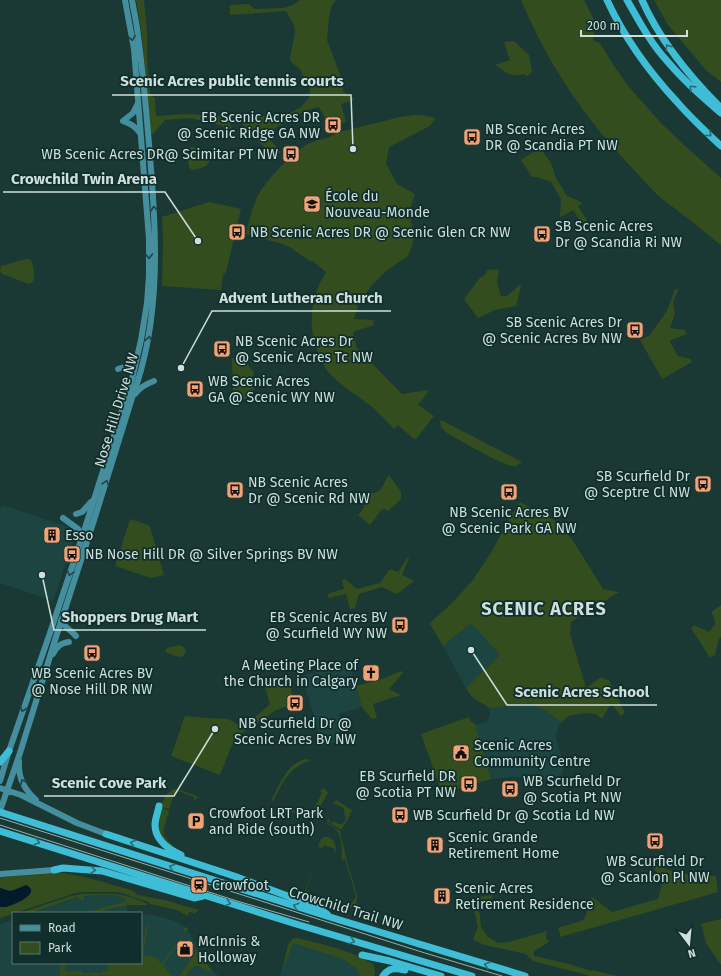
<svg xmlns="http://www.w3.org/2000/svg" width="721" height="976" viewBox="0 0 721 976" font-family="'Fira Sans',sans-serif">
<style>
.built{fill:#1c4541}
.green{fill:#344d1f}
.water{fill:#021a2a}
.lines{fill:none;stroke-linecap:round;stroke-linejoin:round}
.secondary{stroke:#448e9e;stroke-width:6}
.motorway{stroke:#40bdd6;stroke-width:7}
.tram{stroke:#98adaa;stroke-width:1}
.oneway{stroke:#1d4648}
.oneway2{stroke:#266e78}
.labels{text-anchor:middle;stroke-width:3.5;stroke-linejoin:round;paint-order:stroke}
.poi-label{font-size:14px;fill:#cedfdc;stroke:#102e2b;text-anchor:start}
.street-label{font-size:14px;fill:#cedfdc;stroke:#102e2b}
.district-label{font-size:18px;font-weight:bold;letter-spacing:1px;fill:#cedfdc;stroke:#102e2b}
.leader{fill:none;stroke:#cedfdc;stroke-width:1.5}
.callout-dot{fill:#cedfdc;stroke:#102e2b;stroke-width:1.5}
.callout-label{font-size:15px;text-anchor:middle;font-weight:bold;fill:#cedfdc;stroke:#102e2b;stroke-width:3.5;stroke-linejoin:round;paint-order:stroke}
</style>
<rect width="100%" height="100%" fill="#1a3935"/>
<path class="built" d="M2,505l61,20 12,5 1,3 -23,68 -53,-18v-75z
M471,623l29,32 -34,33 -23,-42z
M349,663l13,44 -23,7 7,24 -23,8 -21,-70z
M533,703l29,19 -3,3 -3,11 2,10 4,12 1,12 -5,12 -21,-4 -10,-1h-16l-20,2 -16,-55h4l7,-2 4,-7 -1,-7z
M112,895l13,3 3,15h-97l49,-16z
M141,914l11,1 17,4 11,5 6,5 5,6 9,21 10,14 9,6h-219v-52l13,-4v43h128z
M295,938l11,2 32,9 29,12 6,3 1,3 1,4 -1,5h-94l8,-30 2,-5z"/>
<path class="green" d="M136,0h8l3,33v24l3,38 5,3 1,18 30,-2 41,3 5,11 1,4 -13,-7 -30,-7 -25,2 -12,14h-2l-9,-99z
M300,0h36l-4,5 -3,12 -2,23 14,37 2,14 12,9 -14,4 5,18 -16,4 -11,-19c-21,5 -36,15 -53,28l15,17 -5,3h-4l-28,-28 -5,-9 18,-2h17l7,1 19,-9 9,-10 1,-9 -10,-20 -9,-7 -1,-4 5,-26 -1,-7 -8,-14 -56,4v-10l18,-1 7,5 29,-1 9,-3z
M521,0h63l9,18 1,14 -1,9 7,2 14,23 15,21 32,36 22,21 38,34v67c-9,-7 -17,-14 -26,-21 -11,-9 -23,-17 -34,-26 -8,-7 -16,-16 -23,-24 -50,-51 -90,-109 -117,-174z
M654,0h67v82l-15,-12 -38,-45z
M514,41l15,14 3,17 -4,4 -4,-2c-14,4 -17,-2 -29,-9l15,-5 -6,-18z
M414,115h8l13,3 -2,4 -3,4 -41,21 -3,17 11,20 18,10 -6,18 5,23 -1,8 -5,13 -22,15 -13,13 -14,19 -5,16 20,1 -1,2 1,3 -21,7 3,15 46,47 27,-4 -9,13 -3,1 17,12 -18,23h-2l-16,-14 -4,4c-7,-7 -14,-15 -22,-22 -13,-11 -30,-20 -41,-32 -5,-5 -8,-12 -11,-18 -11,-24 -11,-48 -1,-72 2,-5 5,-9 7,-13l-13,-11h-3l-19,-13 -8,-4 -35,-9 -2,-2c4,-15 7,-30 15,-43 12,-16 31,-38 49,-47 9,-4 19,-4 26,-10l64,-16z
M192,147l19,6 1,4 -5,8 -3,2 -11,3 -4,-2 -2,-16 1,-3z
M540,148l11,15 5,15 11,18 14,6 1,2 -4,2 10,16 -5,3 -10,-15 -12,7 -1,-1 1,-17 -10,-17 -14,-5h-5l-11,-17z
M209,202l32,7 -15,63 -3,3 -2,15 -59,-4 1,-44 -1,-25z
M26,259l5,1c3,7 4,15 2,22l-4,2 -27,-10 -2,-3 1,-5z
M499,269l-2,13 4,14h6l13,-11 1,1 -5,20 -21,4 -17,8 -14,-19 15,-20 7,-5 1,-4z
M675,289l3,1 -5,12 2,11 -5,15 15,2 2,4 -16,6 -1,2 8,14 12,3 2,3 -30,17 -22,-39 10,-5 17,-24z
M232,358l12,1 10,14 -2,7 3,5 -5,14h-17z
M441,420l81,42c-3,2 -5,4 -8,4 -9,1 -56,-27 -67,-33l-6,-6 -1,-5z
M389,475l12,17v7l-13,12 -3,-2 -4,1 -11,15 -12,-10 3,-3 11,-19c11,0 11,-10 17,-18z
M520,502l34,18 18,19 31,50 16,3 -48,30 -1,12 16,54 15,-11 5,3h3l16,33 -4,3 -10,-13 -9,16 -6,-5 -11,-1 -17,3 -6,6 -29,-19 -44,5c-11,-9 -15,-6 -23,-20l34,-33 -29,-32 -28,23 -13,-22 1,-2 22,-20 20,-22 19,-29 16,-30z
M130,519l18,6 2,2 14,48 -13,3 -36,-12z
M408,557l1,1 -7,17 12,6 -17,13 -15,-7 -23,7 -4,14 -5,1 -4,-15 -17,4 -2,-4 17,-5 -2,-9 3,-1 12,10 23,-6 10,-14 8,3z
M721,605v32l-2,1 -4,17 -3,1 -2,2 -19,-30 3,-3 15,7 6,-8 -1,-7 -3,-5z
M179,645l5,2 2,5 -3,4 -4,1 -12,-4 -2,-1 2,-4z
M401,671l2,2 -14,16 12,6 -28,9 4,14 -5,1 -10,-12 -6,-21 29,-8z
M277,682l10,2 4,5 4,15 -19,6 -20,14 -14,9 -11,14 -11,28 -49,-19 14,-40 20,2 23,1 11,6 12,-4 19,-17 -6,-20z
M469,717l1,4 5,3 16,55 -49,14 -21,-59z
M308,759l1,2c-21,7 -27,23 -36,41l-1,-4c9,-14 15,-37 36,-39z
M324,788l4,5 -6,10 -6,13 -25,-4 -3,-2v-3l2,-1v3l18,5 1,-3 3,1 10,-19 -2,-2z
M174,789l7,1 18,7 -5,3v-3l-16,-6 -1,3 -3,-1 -5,16 -7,-2 -1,-1c3,-8 5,-13 13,-17z
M336,800l16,10 -5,11 -6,9 -14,-9 3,-7v1l-2,3 4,6 2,-3 4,3h4c7,-5 1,-9 2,-16l-11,-5z
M161,807l8,4 -6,20 2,1 -2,2 6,8 4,3 -1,1 -9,-6 -6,-14z
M326,822l14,9 7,31 10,33c1,14 -9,15 -20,13l-1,-5 9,3 1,-3h2l3,1 4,-6 1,-2 -11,-37 -3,1c-1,-16 2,-29 -15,-36z
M324,837c10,-1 12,7 12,15h-2l1,-3 -11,-4 -1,3 -4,-1 -13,43 3,1 -3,7 -3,-1 15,-46c0,-5 1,-11 6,-14z
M652,864l23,8 16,3 25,1 2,16 -158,45v-4l-2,-5 26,-8 8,-23 20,15 46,-13 4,-15z
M50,872c28,1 55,11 81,18l7,5 26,5 35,10 -3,2 -1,2 -4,-2 -3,1v3l-11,-6 -27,-6 -2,-2 -23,-8 -8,-2h-34l-8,1 -60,20h-2v1l-13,4v-41z
M82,894c22,-1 45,-2 65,10v1h-20l-16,3 -13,5h-9l-1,-2 2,-1 2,2c11,-5 22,-8 33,-10v-4l-13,-3 -28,1v4h-4l-2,-3 -41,14 -1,2h-16l51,-17z
M492,895l1,3 -17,5 4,12 1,12 7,10 10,6 11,-1 38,-11c-2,5 -1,7 2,11l-15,9v5l35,8 22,7 1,-1 25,6h-26l-58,-15 -7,-7 -41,-9 -12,-5 5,-13 -7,-29z
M721,919v46l-15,-22 -5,-19z
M146,925h2l-5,30 13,2 5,7 24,-32 -1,-3 1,-2 3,1 -2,4 -23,33 6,8 4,3h-58l-17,-1v1h-5v-1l-34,1 2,-12h4v7h17v2h20l1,-3 3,2 3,-6 -1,-2v-1h33v-11h1z
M298,938c22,6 58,13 75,27l2,6 -1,5h-13l-5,-8 -13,-9 -50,-16 -11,30 6,-28 5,-6z
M198,950l5,10 9,10v1l-4,1c-11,-9 -14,-8 -22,4h-7z"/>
<path class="water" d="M26,885c17,8 -12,20 -20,22 -2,0 -4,0 -6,0v-19l10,3 4,-1z"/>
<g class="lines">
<path class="secondary" d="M123,121l10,-8 5,-10
M123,121c8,3 12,5 17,12
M118,369c10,-3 12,-3 17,-12
M135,394c5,-7 11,-10 19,-13
M76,514l6,-2 9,-10
M63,518l15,11 4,7
M61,621c4,7 10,9 15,15
M53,654c4,-8 8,-11 16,-12
M19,761c-1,17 5,28 17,39
M0,781l9,-30 41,-118 36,-108 46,-146 9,-39 6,-37 2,-27v-37l-15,-190 -9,-49
M0,788l21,7 56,28 29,11
M0,811l20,-58 36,-116 39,-120 37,-119c31,-82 24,-168 17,-254 -3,-36 -6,-72 -11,-108 -1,-12 -4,-24 -6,-36
M0,874l54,-4"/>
<path class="motorway" d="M607,0c17,37 43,73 71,103 13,15 28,29 43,43
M627,0c12,21 24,44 41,62 16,19 34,35 53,51
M642,0c18,41 47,76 79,108
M0,762l9,-11
M159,806c-1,6 -4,13 -4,19 0,15 13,24 26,30
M0,812l333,106 192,58
M0,831l296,93 176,52
M106,834l128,42 83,31 10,7
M54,870l9,-2 39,3 92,27 9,-2
M362,955l28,6 51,15
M383,976c6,-9 13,-8 22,-6"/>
<path class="tram" d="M0,818l425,135 77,23
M0,825l237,76 72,21"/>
</g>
<defs><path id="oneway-chevron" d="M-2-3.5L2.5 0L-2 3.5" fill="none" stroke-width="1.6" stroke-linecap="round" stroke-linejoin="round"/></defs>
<g class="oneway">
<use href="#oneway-chevron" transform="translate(132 38) rotate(80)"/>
<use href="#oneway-chevron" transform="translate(154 209) rotate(-94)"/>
<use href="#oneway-chevron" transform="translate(149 256) rotate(90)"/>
<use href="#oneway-chevron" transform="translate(149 339) rotate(-81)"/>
<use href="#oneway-chevron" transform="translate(106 483) rotate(-73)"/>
<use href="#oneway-chevron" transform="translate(70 573) rotate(108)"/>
<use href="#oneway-chevron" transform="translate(23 709) rotate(109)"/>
<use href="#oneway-chevron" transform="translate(23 782) rotate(-113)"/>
</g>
<g class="oneway2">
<use href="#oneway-chevron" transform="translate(668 47) rotate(-122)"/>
<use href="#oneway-chevron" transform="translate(692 88) rotate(-136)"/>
<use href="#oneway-chevron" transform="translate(709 134) rotate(43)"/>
<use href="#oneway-chevron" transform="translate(37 842) rotate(17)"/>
<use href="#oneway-chevron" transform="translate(133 843) rotate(-162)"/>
<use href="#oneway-chevron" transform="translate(172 867) rotate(-162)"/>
<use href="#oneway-chevron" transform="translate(93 870) rotate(5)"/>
<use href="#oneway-chevron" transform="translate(228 903) rotate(17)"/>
<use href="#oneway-chevron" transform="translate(296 906) rotate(-162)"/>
<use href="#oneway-chevron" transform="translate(352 941) rotate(17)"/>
<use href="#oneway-chevron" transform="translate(487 965) rotate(-163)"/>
</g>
<defs>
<symbol id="bus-square" viewBox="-11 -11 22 22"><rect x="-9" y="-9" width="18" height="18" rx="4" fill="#efa377" stroke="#102e2b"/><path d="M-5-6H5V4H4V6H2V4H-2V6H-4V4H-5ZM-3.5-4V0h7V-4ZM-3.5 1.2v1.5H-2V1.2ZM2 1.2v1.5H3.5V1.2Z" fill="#111"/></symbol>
<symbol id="school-square" viewBox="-11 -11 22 22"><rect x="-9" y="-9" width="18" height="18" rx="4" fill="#efa377" stroke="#102e2b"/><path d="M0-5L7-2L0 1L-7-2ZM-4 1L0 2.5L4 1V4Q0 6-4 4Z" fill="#111"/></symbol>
<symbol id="building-square" viewBox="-11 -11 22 22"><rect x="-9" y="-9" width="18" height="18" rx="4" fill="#efa377" stroke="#102e2b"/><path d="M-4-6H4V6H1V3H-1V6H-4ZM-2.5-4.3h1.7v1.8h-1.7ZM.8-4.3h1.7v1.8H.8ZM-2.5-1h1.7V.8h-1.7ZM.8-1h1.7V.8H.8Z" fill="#111"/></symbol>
<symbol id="church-square" viewBox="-11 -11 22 22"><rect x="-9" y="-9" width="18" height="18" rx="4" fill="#efa377" stroke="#102e2b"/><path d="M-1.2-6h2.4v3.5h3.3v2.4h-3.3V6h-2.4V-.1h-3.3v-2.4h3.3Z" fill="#111"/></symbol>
<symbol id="civic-square" viewBox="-11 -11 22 22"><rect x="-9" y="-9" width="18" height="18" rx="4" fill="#efa377" stroke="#102e2b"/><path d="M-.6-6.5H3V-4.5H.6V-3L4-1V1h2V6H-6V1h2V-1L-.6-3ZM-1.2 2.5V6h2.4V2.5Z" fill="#111"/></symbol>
<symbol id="parking-square" viewBox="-11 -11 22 22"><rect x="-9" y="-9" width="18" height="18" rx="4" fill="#efa377" stroke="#102e2b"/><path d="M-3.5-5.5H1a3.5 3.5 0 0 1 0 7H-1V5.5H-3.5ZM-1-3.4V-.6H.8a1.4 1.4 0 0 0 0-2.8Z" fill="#111"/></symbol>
<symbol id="station-square" viewBox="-11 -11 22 22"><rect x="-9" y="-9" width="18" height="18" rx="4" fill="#efa377" stroke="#102e2b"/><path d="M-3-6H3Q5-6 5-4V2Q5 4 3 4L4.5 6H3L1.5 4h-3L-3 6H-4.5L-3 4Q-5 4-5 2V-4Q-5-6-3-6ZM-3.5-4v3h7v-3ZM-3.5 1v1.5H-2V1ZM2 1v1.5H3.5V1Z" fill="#111"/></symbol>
<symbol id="shop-square" viewBox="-11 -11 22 22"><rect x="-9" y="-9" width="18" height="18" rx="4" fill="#efa377" stroke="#102e2b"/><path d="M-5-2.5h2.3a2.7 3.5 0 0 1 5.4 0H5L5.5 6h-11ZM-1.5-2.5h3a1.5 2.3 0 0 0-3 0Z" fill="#111"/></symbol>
</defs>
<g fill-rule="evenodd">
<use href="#bus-square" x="323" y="115" width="20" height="20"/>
<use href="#bus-square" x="462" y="127" width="20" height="20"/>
<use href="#bus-square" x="281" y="144" width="20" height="20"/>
<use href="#school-square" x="302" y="194" width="20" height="20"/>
<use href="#bus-square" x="227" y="222" width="20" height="20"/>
<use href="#bus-square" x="532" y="224" width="20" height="20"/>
<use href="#bus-square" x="625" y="320" width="20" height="20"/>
<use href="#bus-square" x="212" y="339" width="20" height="20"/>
<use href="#bus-square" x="185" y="379" width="20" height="20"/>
<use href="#bus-square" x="693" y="474" width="20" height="20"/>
<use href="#bus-square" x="225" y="480" width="20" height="20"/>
<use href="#bus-square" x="499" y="482" width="20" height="20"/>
<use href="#building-square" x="42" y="525" width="20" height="20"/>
<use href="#bus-square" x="62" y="544" width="20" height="20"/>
<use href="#bus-square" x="390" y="615" width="20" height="20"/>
<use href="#bus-square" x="82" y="643" width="20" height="20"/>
<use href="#church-square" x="361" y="663" width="20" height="20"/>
<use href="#bus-square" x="285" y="693" width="20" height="20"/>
<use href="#civic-square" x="451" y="743" width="20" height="20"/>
<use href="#bus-square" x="459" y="774" width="20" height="20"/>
<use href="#bus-square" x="500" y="779" width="20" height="20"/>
<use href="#bus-square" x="390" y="805" width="20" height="20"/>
<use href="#parking-square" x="186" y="811" width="20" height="20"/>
<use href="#bus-square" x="645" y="831" width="20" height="20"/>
<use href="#building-square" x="425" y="835" width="20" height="20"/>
<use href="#station-square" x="189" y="875" width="20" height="20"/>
<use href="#building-square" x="432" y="886" width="20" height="20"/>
<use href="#shop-square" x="175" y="939" width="20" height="20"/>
</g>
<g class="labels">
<g class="poi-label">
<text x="320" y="122" text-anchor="end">EB Scenic Acres DR<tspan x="320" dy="16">@ Scenic Ridge GA NW</tspan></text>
<text x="485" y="134">NB Scenic Acres<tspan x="485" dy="16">DR @ Scandia PT NW</tspan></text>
<text x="278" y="159" text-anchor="end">WB Scenic Acres DR@ Scimitar PT NW</text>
<text x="325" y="201">École du<tspan x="325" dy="16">Nouveau-Monde</tspan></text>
<text x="555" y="231">SB Scenic Acres<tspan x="555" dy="16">Dr @ Scandia Ri NW</tspan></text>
<text x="250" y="237">NB Scenic Acres DR @ Scenic Glen CR NW</text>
<text x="622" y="327" text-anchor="end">SB Scenic Acres Dr<tspan x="622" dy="16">@ Scenic Acres Bv NW</tspan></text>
<text x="235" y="346">NB Scenic Acres Dr<tspan x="235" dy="16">@ Scenic Acres Tc NW</tspan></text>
<text x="208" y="386">WB Scenic Acres<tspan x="208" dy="16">GA @ Scenic WY NW</tspan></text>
<text x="690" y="481" text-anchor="end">SB Scurfield Dr<tspan x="690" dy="16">@ Sceptre Cl NW</tspan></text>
<text x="248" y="487">NB Scenic Acres<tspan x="248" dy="16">Dr @ Scenic Rd NW</tspan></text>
<text x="509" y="517" text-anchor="middle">NB Scenic Acres BV<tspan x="509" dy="16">@ Scenic Park GA NW</tspan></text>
<text x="65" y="540">Esso</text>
<text x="85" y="559">NB Nose Hill DR @ Silver Springs BV NW</text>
<text x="387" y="622" text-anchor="end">EB Scenic Acres BV<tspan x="387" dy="16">@ Scurfield WY NW</tspan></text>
<text x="358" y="670" text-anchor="end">A Meeting Place of<tspan x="358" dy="16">the Church in Calgary</tspan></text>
<text x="92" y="678" text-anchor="middle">WB Scenic Acres BV<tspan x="92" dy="16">@ Nose Hill DR NW</tspan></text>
<text x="295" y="728" text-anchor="middle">NB Scurfield Dr @<tspan x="295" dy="16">Scenic Acres Bv NW</tspan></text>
<text x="474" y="750">Scenic Acres<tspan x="474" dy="16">Community Centre</tspan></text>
<text x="456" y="781" text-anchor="end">EB Scurfield DR<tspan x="456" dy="16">@ Scotia PT NW</tspan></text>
<text x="523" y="786">WB Scurfield Dr<tspan x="523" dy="16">@ Scotia Pt NW</tspan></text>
<text x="209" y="818">Crowfoot LRT Park<tspan x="209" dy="16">and Ride (south)</tspan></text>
<text x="413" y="820">WB Scurfield Dr @ Scotia Ld NW</text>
<text x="448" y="842">Scenic Grande<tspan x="448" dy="16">Retirement Home</tspan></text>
<text x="655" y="866" text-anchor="middle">WB Scurfield Dr<tspan x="655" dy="16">@ Scanlon Pl NW</tspan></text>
<text x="212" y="890">Crowfoot</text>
<text x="455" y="893">Scenic Acres<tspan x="455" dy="16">Retirement Residence</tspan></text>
<text x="198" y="946">McInnis &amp;<tspan x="198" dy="16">Holloway</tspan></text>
</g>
<g class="street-label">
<text transform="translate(116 410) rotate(-73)" y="5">Nose Hill Drive NW</text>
<text transform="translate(346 908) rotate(17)" y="5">Crowchild Trail NW</text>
</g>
<g class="district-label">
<text x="544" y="615">SCENIC ACRES</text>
</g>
</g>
<path class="leader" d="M353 149L351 95H112M198 241L165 192H3M181 368L212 311H391M42 575L54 630H206M471 650L507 705H657M215 729L174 796H44"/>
<g class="callout-dot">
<circle cx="353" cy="149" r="4"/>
<circle cx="198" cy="241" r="4"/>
<circle cx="181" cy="368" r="4"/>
<circle cx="42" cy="575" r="4"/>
<circle cx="471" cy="650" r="4"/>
<circle cx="215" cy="729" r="4"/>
</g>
<g class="callout-label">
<text x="232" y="86">Scenic Acres public tennis courts</text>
<text x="84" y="184">Crowchild Twin Arena</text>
<text x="301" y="303">Advent Lutheran Church</text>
<text x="130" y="622">Shoppers Drug Mart</text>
<text x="582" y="697">Scenic Acres School</text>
<text x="109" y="788">Scenic Cove Park</text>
</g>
<rect x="12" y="912" width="130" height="52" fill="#102e2b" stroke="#5c7572"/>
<rect x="20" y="925" width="20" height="6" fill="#448e9e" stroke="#5c7572"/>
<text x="48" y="932" font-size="12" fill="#cedfdc">Road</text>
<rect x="20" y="942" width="20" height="12" fill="#344d1f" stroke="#5c7572"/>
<text x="48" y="952" font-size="12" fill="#cedfdc">Park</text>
<g transform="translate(689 944) rotate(164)" stroke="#102e2b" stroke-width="3" paint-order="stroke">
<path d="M0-3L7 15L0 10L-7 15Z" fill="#cedfdc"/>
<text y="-6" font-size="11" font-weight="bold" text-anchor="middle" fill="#cedfdc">N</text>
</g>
<path d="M581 30v6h106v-6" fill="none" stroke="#cedfdc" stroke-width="2"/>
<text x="587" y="30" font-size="12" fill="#cedfdc" stroke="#102e2b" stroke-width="3" paint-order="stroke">200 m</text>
</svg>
